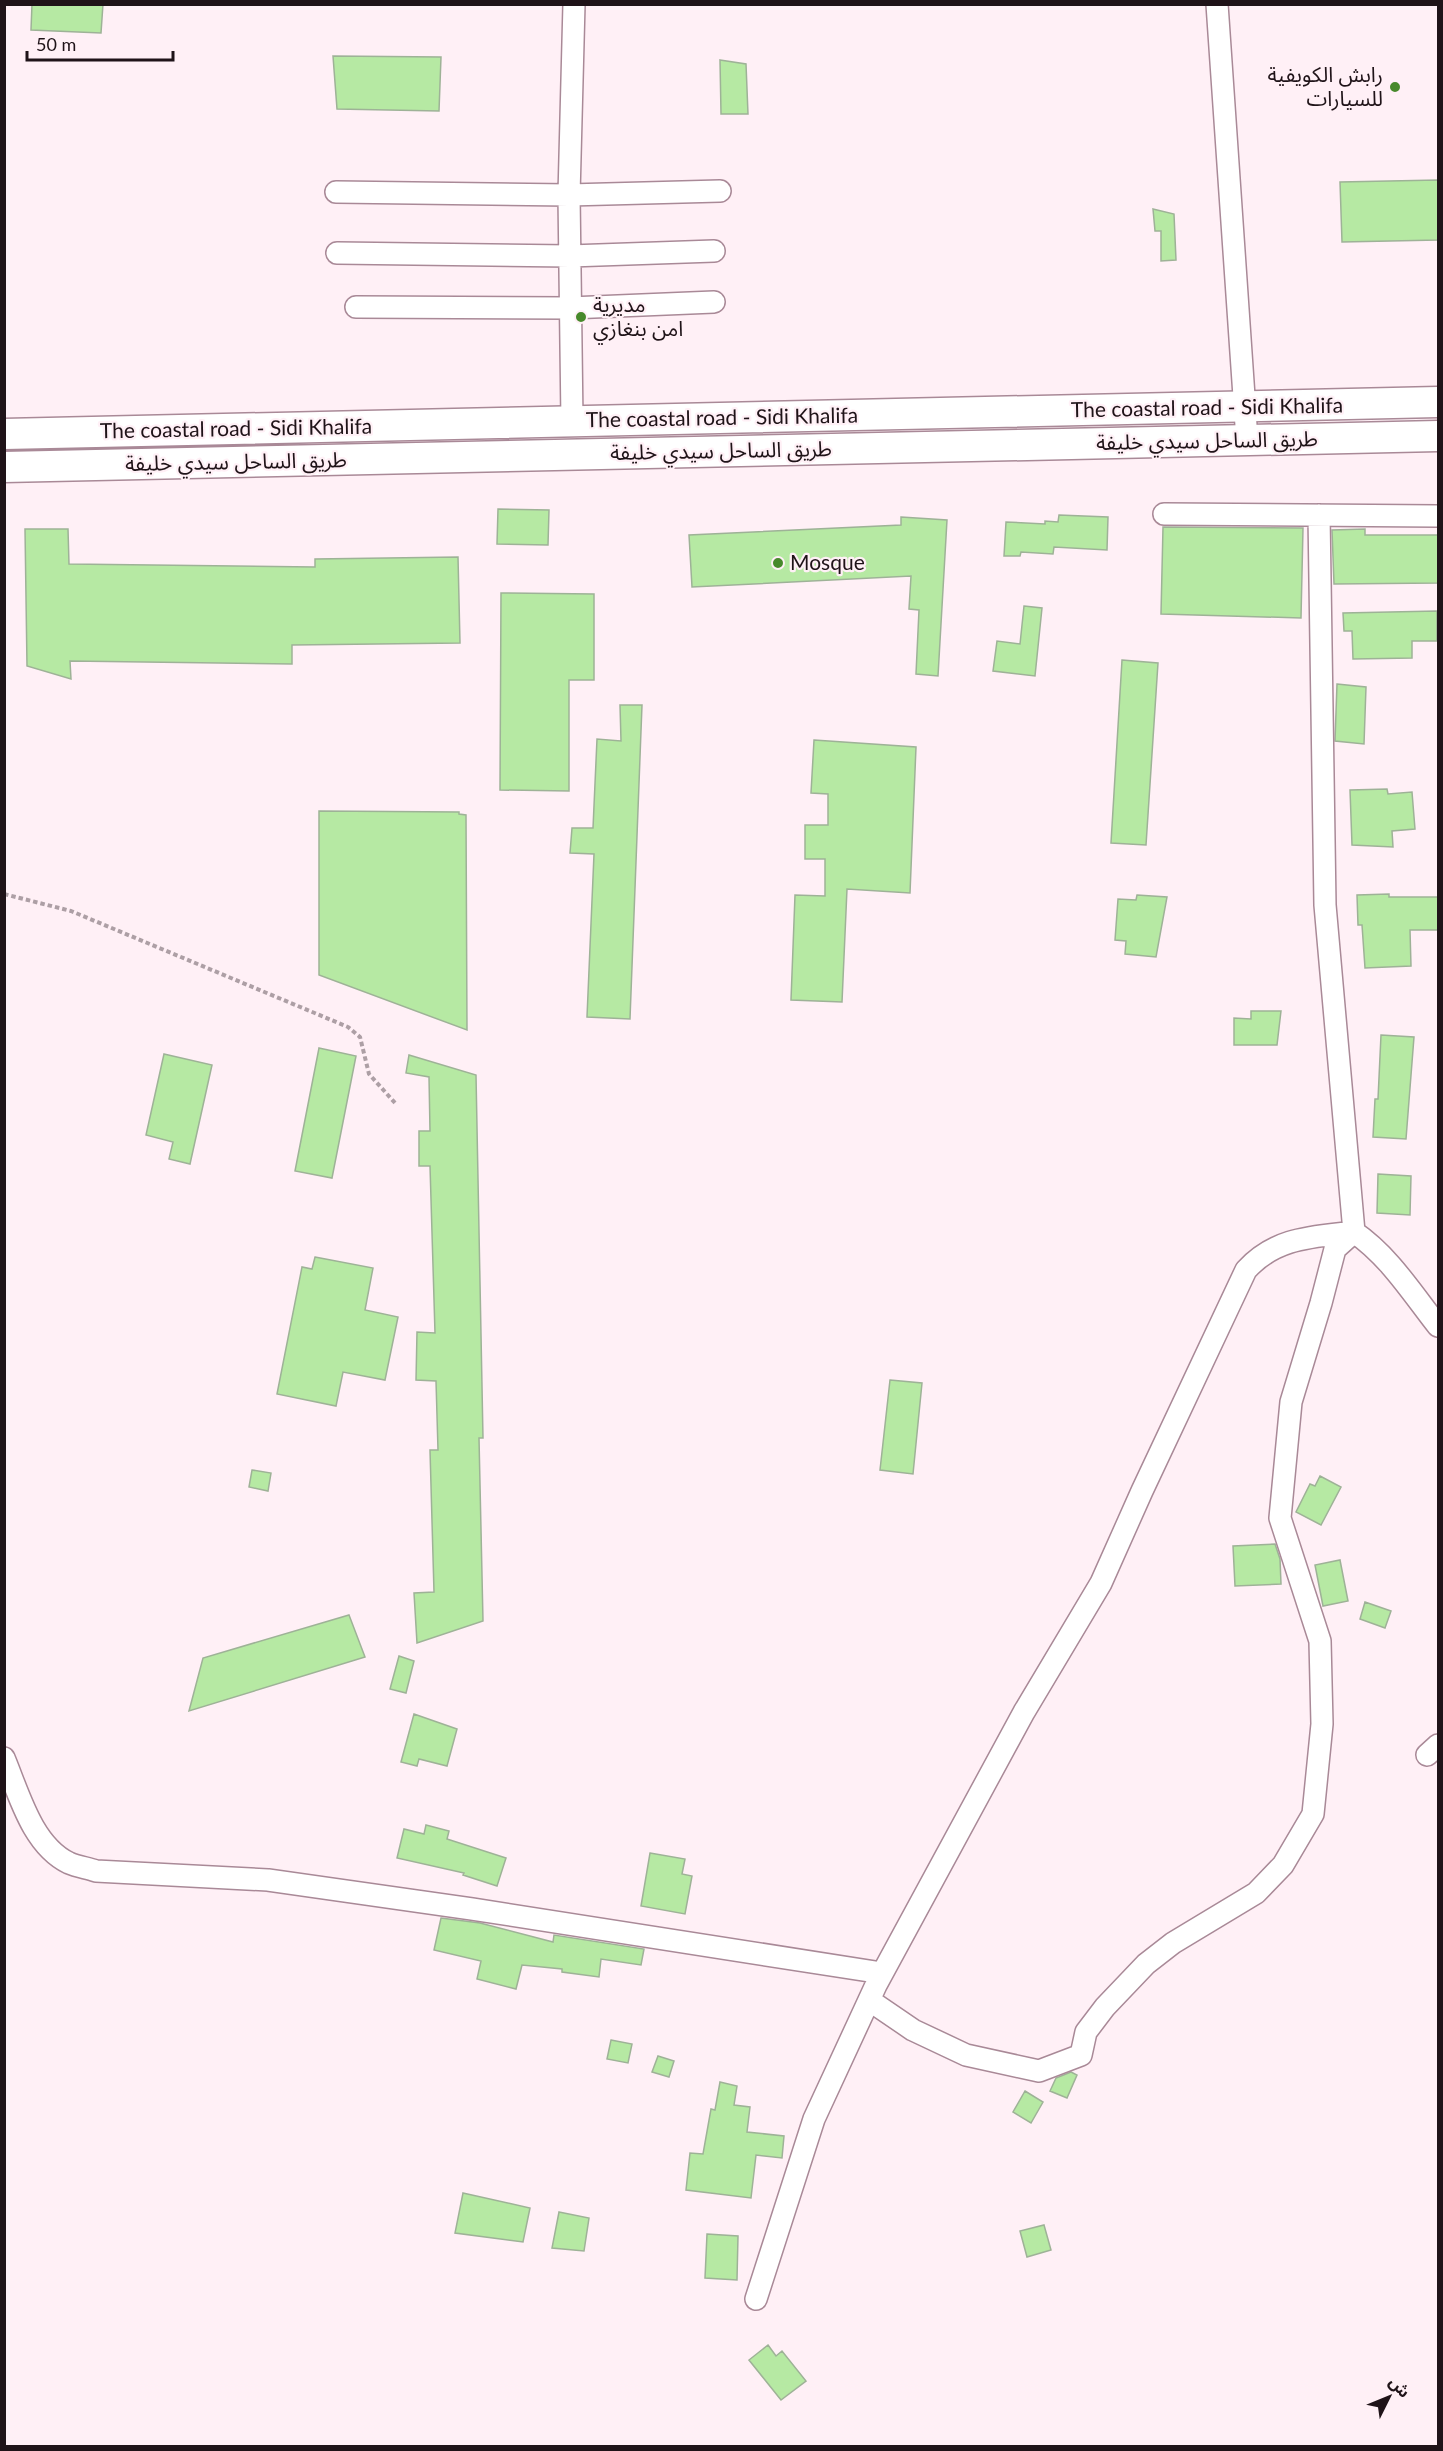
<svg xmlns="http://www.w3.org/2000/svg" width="1443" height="2451" viewBox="0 0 1443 2451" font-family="Lato,'Noto Sans Arabic',sans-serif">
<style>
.building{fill:#b6e9a3;stroke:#9eb297;stroke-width:1.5}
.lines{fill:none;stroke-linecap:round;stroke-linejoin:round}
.minor-casing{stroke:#a98997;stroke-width:24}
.highway-casing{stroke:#a98997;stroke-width:33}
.path{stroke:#ad9fa5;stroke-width:4;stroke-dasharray:4.5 3;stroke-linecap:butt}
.minor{stroke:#fff;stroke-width:21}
.highway{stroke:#fff;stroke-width:30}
.poi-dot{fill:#47892b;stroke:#fff0f6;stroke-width:2}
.labels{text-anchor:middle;stroke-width:4.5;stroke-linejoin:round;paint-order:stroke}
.poi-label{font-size:21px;fill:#1f1318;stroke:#fff0f6;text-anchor:start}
.street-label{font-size:21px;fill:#1f1318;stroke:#fff0f6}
</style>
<rect width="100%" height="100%" fill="#fff0f6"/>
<path class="building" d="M32,4h71l-2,29 -70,-3z
M333,56l108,1 -2,54 -102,-2z
M720,60l26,4 2,50h-27z
M1438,180v60l-96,2 -2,-60z
M1153,209l21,5 2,46 -15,1v-30h-6z
M498,509l51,1 -1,35 -51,-1z
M1059,515l49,2 -1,33 -53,-3 -1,7 -32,-2 -1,4h-16l2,-34 39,2v-3l13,1z
M901,517l46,3 -9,156 -22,-2 3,-64 -10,-1 2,-33 -219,11 -3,-52 212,-10z
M1163,527l140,1 -2,90 -140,-4z
M25,529h43l1,35 246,3v-8l143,-2 2,86 -168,2v19l-222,-3 1,18 -44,-13z
M1365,529v6h73v48l-104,1 -2,-54z
M501,593l93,1v86h-25v111l-69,-1z
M1024,606l18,2 -7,68 -42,-5 4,-30 23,3z
M1437,611v30h-25v17l-59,1 -1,-28h-8l-1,-18z
M1122,660l36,3 -12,182 -35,-2z
M1337,684l29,3 -2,57 -29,-3z
M620,705h22l-12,314 -43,-2 7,-163 -24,-1 2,-25h21l4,-89 24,2z
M814,740l102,7 -6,146 -63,-4 -5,113 -51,-2 4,-105 30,1v-37h-20v-34h23v-31l-17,-1z
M1387,789l1,5 24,-2 3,37 -23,2 1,16 -41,-2 -2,-55z
M319,811l140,1v2l7,1 1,215 -148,-55z
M1389,894v3h49v33h-28l1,36 -46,2 -3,-43h-4l-1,-30z
M1137,895l30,2 -11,60 -31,-3 1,-13 -11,-1 3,-41 18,1z
M1251,1011h30l-4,34h-43v-27l17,1z
M1381,1035l33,2 -8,102 -33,-2 2,-38h3z
M319,1048l37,8 -24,122 -37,-7z
M164,1054l48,11 -22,99 -21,-5 4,-17 -27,-7z
M409,1055l67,20 7,363h-4l4,183 -66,22 -3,-50 20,-1 -4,-142h8l-2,-69 -20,-1 1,-48 18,1 -5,-167h-11v-35h11l-1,-54 -23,-4z
M1378,1174l33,2 -1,39 -33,-2z
M315,1257l58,11 -8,42 33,7 -13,63 -42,-8 -7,34 -59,-12 25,-127 10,2z
M890,1380l32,3 -9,91 -33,-4z
M252,1470l19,3 -3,18 -19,-4z
M1320,1476l21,11 -20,38 -25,-13 14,-28 5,2z
M1275,1544l5,15 1,25 -46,2 -2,-40z
M1340,1560l8,41 -25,5 -8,-41z
M1365,1602l26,9 -6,17 -25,-9z
M349,1615l16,42 -176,54 14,-53z
M399,1656l15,5 -8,32 -16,-4z
M414,1714l43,15 -10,37 -28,-7 -2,7 -16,-4z
M426,1825l23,6 -2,8 59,19 -9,28 -34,-11 1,-2 -67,-15 7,-29 20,5z
M650,1853l35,6 -3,15 10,2 -7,38 -44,-8z
M441,1918l39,5 73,19 1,-7 90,14 -3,16 -40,-6 -2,18 -37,-5v-3l-40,-4 -6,24 -39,-10 4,-18 -47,-11z
M611,2040l21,4 -4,19 -21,-4z
M658,2056l16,5 -5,16 -17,-5z
M1071,2072l6,3 -10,23 -17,-7 6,-13z
M720,2082l17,4 -3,19 16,2 -3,25 37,4 -2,22 -26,-3 -5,43 -65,-8 4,-37 13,1 8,-45 4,1z
M1025,2091l18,11 -12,21 -18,-11z
M463,2193l67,15 -7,34 -68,-9z
M559,2212l30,6 -5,33 -32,-3z
M1044,2225l7,25 -24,7 -7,-26z
M707,2234l31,2 -1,44 -32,-2z
M768,2345l8,11 6,-5 24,30 -25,19 -32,-40z"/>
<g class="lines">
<defs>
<path id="minor" d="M1217,4l30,436
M336,192l233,3 151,-4
M337,253l233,3 144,-5
M356,307l214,1 144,-6
M572,421l-3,-226 5,-191
M1164,514l274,2
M1319,515l6,390 29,327
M1427,1755l11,-10
M4,1758c15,36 28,87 65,105 9,4 19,5 27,8l172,9 204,29 410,64
M869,2000l44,30 53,25 73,16 42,-16 5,-23 19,-25 41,-43 27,-21 83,-50 27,-28 30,-51 9,-90 -2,-83 -40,-123 11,-116 30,-99 14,-54 19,-17
M756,2299l58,-180 62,-134 148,-273 77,-129 41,-92 104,-221c30,-33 67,-33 108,-38 35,24 58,61 84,94"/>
<path id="highway" d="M4,434l1434,-32
M4,467l1434,-31"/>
</defs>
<use href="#minor" class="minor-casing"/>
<use href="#highway" class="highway-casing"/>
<path class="path" d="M4,894l67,17 277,116 12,10 9,37 27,30"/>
<use href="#minor" class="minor"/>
<use href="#highway" class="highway"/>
</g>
<g class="poi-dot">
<circle cx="1395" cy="87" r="6"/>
<circle cx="581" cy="317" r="6"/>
<circle cx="778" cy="563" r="6"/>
</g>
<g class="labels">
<g class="poi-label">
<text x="1383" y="82" text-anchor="end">رابش الكويفية<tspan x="1383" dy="24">للسيارات</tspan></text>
<text x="593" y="312">مديرية<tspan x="593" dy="24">امن بنغازي</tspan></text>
<text x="790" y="570">Mosque</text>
</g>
<g class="street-label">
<text transform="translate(1207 408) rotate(-1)" y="7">The coastal road - Sidi Khalifa</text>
<text transform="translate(722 418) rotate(-1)" y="7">The coastal road - Sidi Khalifa</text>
<text transform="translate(236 429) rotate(-1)" y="7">The coastal road - Sidi Khalifa</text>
<text transform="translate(1207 441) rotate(-1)" y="7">طريق الساحل سيدي خليفة</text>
<text transform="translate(721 451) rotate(-1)" y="7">طريق الساحل سيدي خليفة</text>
<text transform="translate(236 462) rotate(-1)" y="7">طريق الساحل سيدي خليفة</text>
</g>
</g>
<rect width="1443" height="2451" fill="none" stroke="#1f1318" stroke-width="12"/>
<g transform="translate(1389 2397) rotate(47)" stroke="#fff0f6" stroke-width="4.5" paint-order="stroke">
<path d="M0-4.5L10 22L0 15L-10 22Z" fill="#1f1318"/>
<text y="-9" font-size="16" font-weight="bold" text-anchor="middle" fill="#1f1318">ش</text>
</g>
<path d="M27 51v9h146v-9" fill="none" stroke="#1f1318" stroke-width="3"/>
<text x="36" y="51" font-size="18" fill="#1f1318" stroke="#fff0f6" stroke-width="4.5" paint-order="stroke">50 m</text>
</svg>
